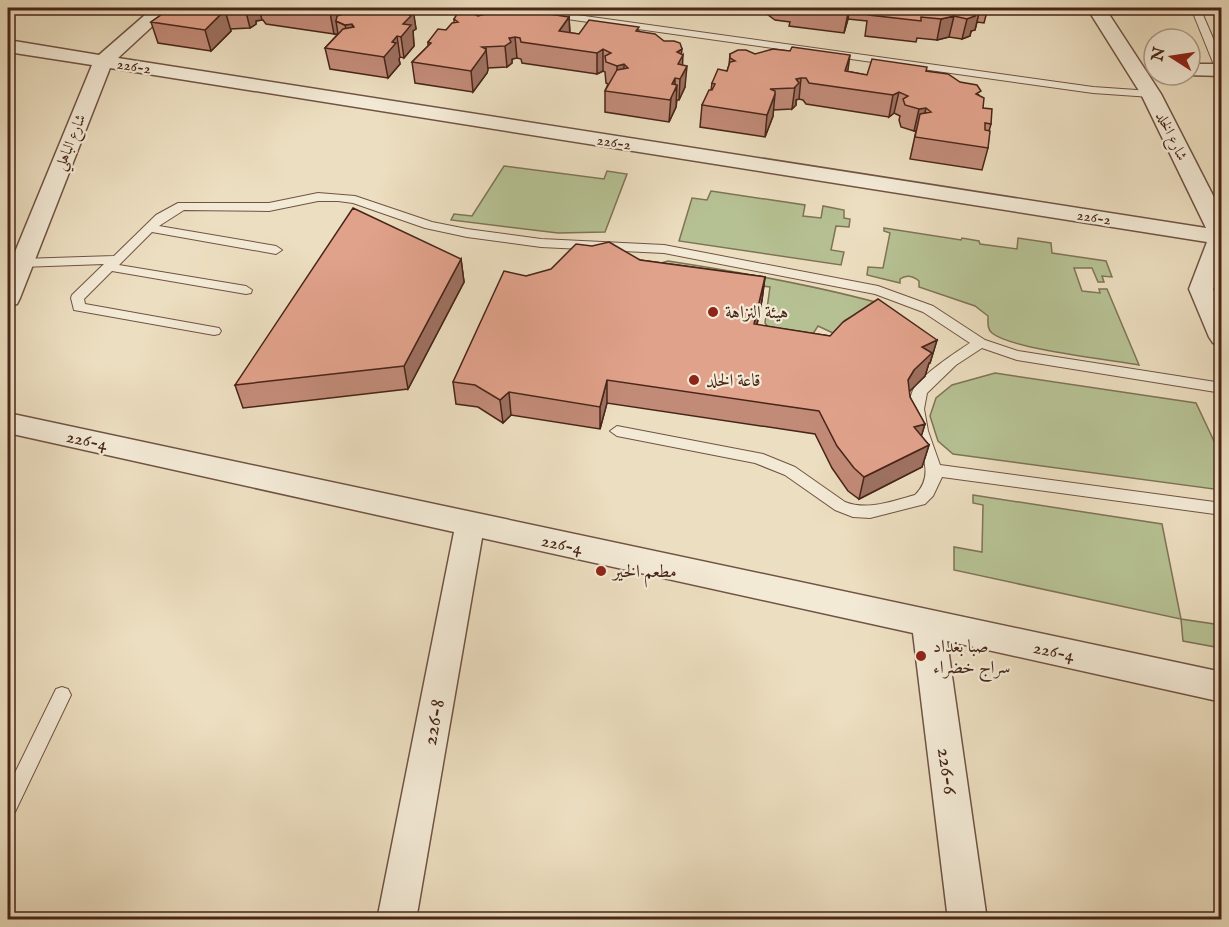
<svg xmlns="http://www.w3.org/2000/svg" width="1229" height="927" viewBox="0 0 1229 927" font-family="'IM FELL English',Amiri,serif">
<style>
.green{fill:#b6c193;stroke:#7f7356;stroke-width:1.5}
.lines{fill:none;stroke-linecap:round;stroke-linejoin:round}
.lane-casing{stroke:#715343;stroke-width:2}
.street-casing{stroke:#715343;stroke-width:3}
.lane{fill:#f3ead6;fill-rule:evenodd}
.street{fill:#f3ead6;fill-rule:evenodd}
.wall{fill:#c28b78;stroke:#482519;stroke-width:1.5}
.shaded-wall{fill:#9e7161;stroke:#482519;stroke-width:1.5}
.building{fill:#e1a28b;stroke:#482519;stroke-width:1.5}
.poi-dot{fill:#8f2418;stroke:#f3ead6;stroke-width:2}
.labels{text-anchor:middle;stroke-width:4.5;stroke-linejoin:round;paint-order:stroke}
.far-street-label{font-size:15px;fill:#482519;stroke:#f3ead6}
.poi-label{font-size:18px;fill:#482519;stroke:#f3ead6;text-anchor:start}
.street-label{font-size:18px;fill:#482519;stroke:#f3ead6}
.near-street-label{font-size:21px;fill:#482519;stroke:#f3ead6}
</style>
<rect width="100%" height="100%" fill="#ecdec0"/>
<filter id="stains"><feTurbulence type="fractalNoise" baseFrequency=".00333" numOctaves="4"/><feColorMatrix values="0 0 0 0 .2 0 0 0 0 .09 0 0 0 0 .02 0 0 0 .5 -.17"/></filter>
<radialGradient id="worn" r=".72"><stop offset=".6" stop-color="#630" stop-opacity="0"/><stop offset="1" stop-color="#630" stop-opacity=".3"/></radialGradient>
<path class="green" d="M504,166l100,13 3,-8 20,3 -22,58 -47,1 -107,-13 3,-6 18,2z
M711,191l94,14 -2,11 18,2 2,-12 21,4v8l6,1 -1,8 -13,-1 -5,24 13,2 -3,13 -162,-24 13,-43 15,2z
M884,228l77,12 1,-2 17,3 1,3 37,5 1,-11 33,5 1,10 54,8 6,16 -10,-1 2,6h-6l-6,-14h-18l8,23 18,2 -1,-4h8l32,76c-28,-5 -128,-16 -147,-32 -5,-4 -4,-11 -4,-17l-13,-10 -56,-19v-6c-6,-5 -12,-7 -19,-2v4l-33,-8 1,-8 15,1 7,-35 -6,-2z
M668,261c72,11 141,23 211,42l-34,17 -12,13 -15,-7 -7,11 -40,-6 -6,-8 5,-36 -130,-18z
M995,373l201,30 25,53v34l-268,-36 -15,-13 -8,-25 6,-18 16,-13z
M973,495l189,29 19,95 40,6v23l-38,-7 -2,-22 -227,-49v-23l28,5 1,-47 -10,-2z"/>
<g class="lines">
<defs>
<path id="lane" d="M505,8h22l566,79 58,4 5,3 -5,3 -58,-4 -583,-82z
M1191,8h9l22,51v14l-6,-3z
M318,193l37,3 77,26 35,7 74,10 123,6 214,41 55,20 52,34 33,11 204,32v10l-205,-33 -35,-12 -26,17 -29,28 -3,16 4,22 12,34 282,38v12l-280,-38 -9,19 -8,8 -55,14 -17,-1 -18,-7 -50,-35 -30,-12 -138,-27 -7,-5 7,-5 146,28 32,13 50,35c23,9 47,-1 70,-7 31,-30 -18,-69 -2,-105 7,-14 43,-38 57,-47l-47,-31 -48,-18 -211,-41 -123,-6 -74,-10 -42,-9 -72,-25 -15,-2h-20l-49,10 -85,-1 -25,16 117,20 6,4 -6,4 -124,-22 -33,33 127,21 6,4 -1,3 -5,1 -134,-23 -28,28 1,5 134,24 2,3 -2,3 -5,1 -140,-25 -3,-12 1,-3 32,-31 -83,3 -6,-4 6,-4 93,-3 42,-41 22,-12h91z
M62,687l6,2 3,6 -56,117 -7,3v-28l48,-98z"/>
<path id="street" d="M153,8h19l-54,50 1088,170 -65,-134 -54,-86h18l56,86 61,119v54l-9,22 9,18v38l-9,-2 -4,-6 -20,-48 18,-47 -1097,-174 -90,230 -3,6 -9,2v-37l84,-204 -84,-13v-12l91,15z
M1190,64h32v12l-35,-1h3z
M8,413l1214,259v30l-275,-61 40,279h-39l-35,-287 -431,-95 -66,382h-39l77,-388 -446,-99z"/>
</defs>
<use href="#lane" class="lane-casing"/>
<use href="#street" class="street-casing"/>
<use href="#lane" class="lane"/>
<use href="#street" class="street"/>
</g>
<path class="wall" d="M171,8h241l4,21 -3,2 1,15 -10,12 -4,-1 -1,2 1,5 -12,14 -58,-9 -5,-21 13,-14h-4l-68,-10 -3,-4h-1l-6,1v3l-6,4 -20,1 1,2 -20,20 -53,-8 -7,-21z
M743,8h245l-4,15 -7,-1 -2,8 -4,1 -1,5 -8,3 -13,-2 -12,3 -20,-2 -1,4 -51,-6 2,-15 -19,-2 -4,14 -55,-7 1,-4 -15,-2 -11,-8h-14z
M513,13l56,4 1,16 9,1 60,-3 42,23 4,33 -6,13h-2l-1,7 -7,15 -64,-10v-21l3,-7 -2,-1 -1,-11 -2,-1 -6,3 -75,-11 -1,-4 -4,-1 -5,1v4l-5,4 -19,1 -1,5 -14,19 -58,-9 -3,-21 16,-16v-4l18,-12 8,-7v-4z
M730,54h25l112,21 59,-4 53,24 4,13 8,16 -2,7 -1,17 -6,22 -72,-11 6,-28h-2l-13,-4 -2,-7 1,-4 -6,-3 -5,4 -83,-13 -3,-4 -4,-1 -3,1v5l-4,4 -19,1v6l-8,21 -65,-10 2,-22 9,-15 1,-7 15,-12 2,-6z
M461,259l3,23 -56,107 -165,19 -8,-23z
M640,260l125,17 -3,23 -5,25 73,11 107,4 -7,23h-1l-4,13 -16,15 1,6 15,27 -4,12 8,9 -7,22 -63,32 -11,-8 -16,-23 -17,-34 -208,-31 -7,26 -89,-14 -8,8 -25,-16 -22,-3 -3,-22 73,-106z"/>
<path class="shaded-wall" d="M245,8h14l3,12 -6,1v3l-6,4z
M413,8l3,21 -3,2 1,15 -10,12 -3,-21 5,-24z
M849,8h1l-2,11 -4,14z
M980,9l-5,21 -4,1 -1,5 -8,3 5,-20 5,-8z
M225,10l6,21 -20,20 -6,-21z
M342,12l2,13 -8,-4 2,13h-4l-4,-21z
M954,16l-5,21 -12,3 4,-21z
M569,17l1,21 -11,-7z
M352,24l4,21 -7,1 -4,-21z
M397,36l3,21 -1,2 1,5 -12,14 -4,-21 8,-15z
M515,37l2,21 -5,1v4l-5,4 -2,-21 4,-8z
M486,49l2,21 -1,3 -14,19 -2,-21z
M603,49v22l-6,3v-21z
M682,49l-1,9 2,-3 -1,21 5,-10 -2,21 -6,13 1,-21 -3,-27z
M850,55l-3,22 -2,-6z
M624,64v21l-7,2v-21z
M675,78v13l2,-6 -1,22 -7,15 3,-38z
M801,78l-2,21 -3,1v5l-4,4 4,-30z
M899,92l-5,21 -5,4 4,-22z
M775,94l-2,22 -8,21 2,-22z
M926,108l-5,21 -7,2 5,-22z
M461,259l3,23 -56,107 -4,-23z
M765,277l-3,23 -10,47 2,-23z
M937,340l-7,23h-1l-4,13 -17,17v-13l6,-10 8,-23z
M607,380v23l-7,26v-22z
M509,392l2,23 -8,8 -3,-23z
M925,424l-7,23 -4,-20z
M929,445l-7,22 -63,32 5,-22z"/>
<path class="building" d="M171,8h71h-19l2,2 -20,20 -54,-8z
M289,8h124l-7,5 5,3 -8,8 8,1 -10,12 -4,-1 -5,6 4,1 -12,14 -59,-9 18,-19 11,-2 -2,-3 -7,1 -9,-4 1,-5 7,-2 -2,-2 -12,1z
M808,8h41l-1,4z
M870,8h110v1l-8,2 3,5 -8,3 -13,-3 -13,3 -20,-2v4l-52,-6z
M516,9l53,8 -10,14 20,3 10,-14 50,7 -3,4 19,3 9,7h10l6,2 2,6 -5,3 6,3 -5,9 9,2 -7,13 -5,-1 -3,6 5,1 -7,15 -65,-9 12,-21 11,-2 -4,-4 -7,2 -11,-4 -1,-6 6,-3 -8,-4 -6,4 -76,-11 -1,-4 -5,-1 -6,1 2,4 -6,4 -23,1 4,2 -1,3 -14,19 -59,-9 19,-19 -3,-1 10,-13 8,1 6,-7 6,-1 -4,-3 3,-5 11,-3 10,5 20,-5 15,2z
M792,47l58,8 -5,16 22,4 5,-16 55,8 -1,4 22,3 12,8 17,3 4,6 -5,3 8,4 -1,10 9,1 -1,15 -6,-1v7l5,1 -2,17 -73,-11 5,-23 11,-2 -5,-4 -7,1 -14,-4 -2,-6 5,-3 -9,-4 -6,3 -84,-12 -3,-5h-5l-5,1 3,4 -5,5 -24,1 5,2v3l-8,21 -65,-10 7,-15h3l3,-6 -3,-1 6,-14 9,2 3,-9 5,-1 -5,-3v-4l8,-4h8l9,4 18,-5 17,2z
M353,208l108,51 -57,107 -169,19z
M609,242l31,18 125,17 -11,47 76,12 13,-14 35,-23 59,41 -15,7 10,6 -18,17 -6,10 2,17 15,27 -11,3 15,18 -65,32 -10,-9 -17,-22 -18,-35 -212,-31 -7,27 -91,-15 -9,8 -25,-15 -22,-3 51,-111 22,5 25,-7 25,-25 16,2z"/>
<g class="poi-dot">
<circle cx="713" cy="312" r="6"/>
<circle cx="694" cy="380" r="6"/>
<circle cx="601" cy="571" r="6"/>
<circle cx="921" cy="656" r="6"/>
</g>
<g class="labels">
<g class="far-street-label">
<text transform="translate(134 66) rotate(9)" y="5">226-2</text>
<text transform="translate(1172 136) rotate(64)" y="5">شارع الخلد</text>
<text transform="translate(70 142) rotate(-68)" y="5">شارع الباهلي</text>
<text transform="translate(614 142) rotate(9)" y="5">226-2</text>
<text transform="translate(1094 217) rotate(9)" y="5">226-2</text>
</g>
<g class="poi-label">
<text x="725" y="318">هيئة النزاهة</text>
<text x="706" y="386">قاعة الخلد</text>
<text x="613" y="577">مطعم الخير</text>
<text x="933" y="652">صبا بغداد<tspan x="933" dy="21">سراج خضراء</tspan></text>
</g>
<g class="street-label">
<text transform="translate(87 440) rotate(12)" y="6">226-4</text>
<text transform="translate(562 544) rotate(12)" y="6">226-4</text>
<text transform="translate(1054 651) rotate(12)" y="6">226-4</text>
</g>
<g class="near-street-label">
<text transform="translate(433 722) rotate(-79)" y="7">226-8</text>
<text transform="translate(948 771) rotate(82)" y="7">226-6</text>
</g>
</g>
<rect width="1229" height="927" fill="none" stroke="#ecdec0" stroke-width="30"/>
<rect x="9" y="9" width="1211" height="909" fill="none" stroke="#482519" stroke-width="3"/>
<rect x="15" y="15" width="1199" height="897" fill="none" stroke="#482519" stroke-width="1.5"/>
<g transform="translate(1172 57) rotate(282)"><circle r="28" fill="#f3ead6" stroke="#af9b8a" stroke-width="1.5"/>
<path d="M0-4.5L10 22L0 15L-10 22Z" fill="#8f2418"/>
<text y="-9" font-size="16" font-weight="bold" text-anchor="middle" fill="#482519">N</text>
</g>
<rect width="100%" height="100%" filter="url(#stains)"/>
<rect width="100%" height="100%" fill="url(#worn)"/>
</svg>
